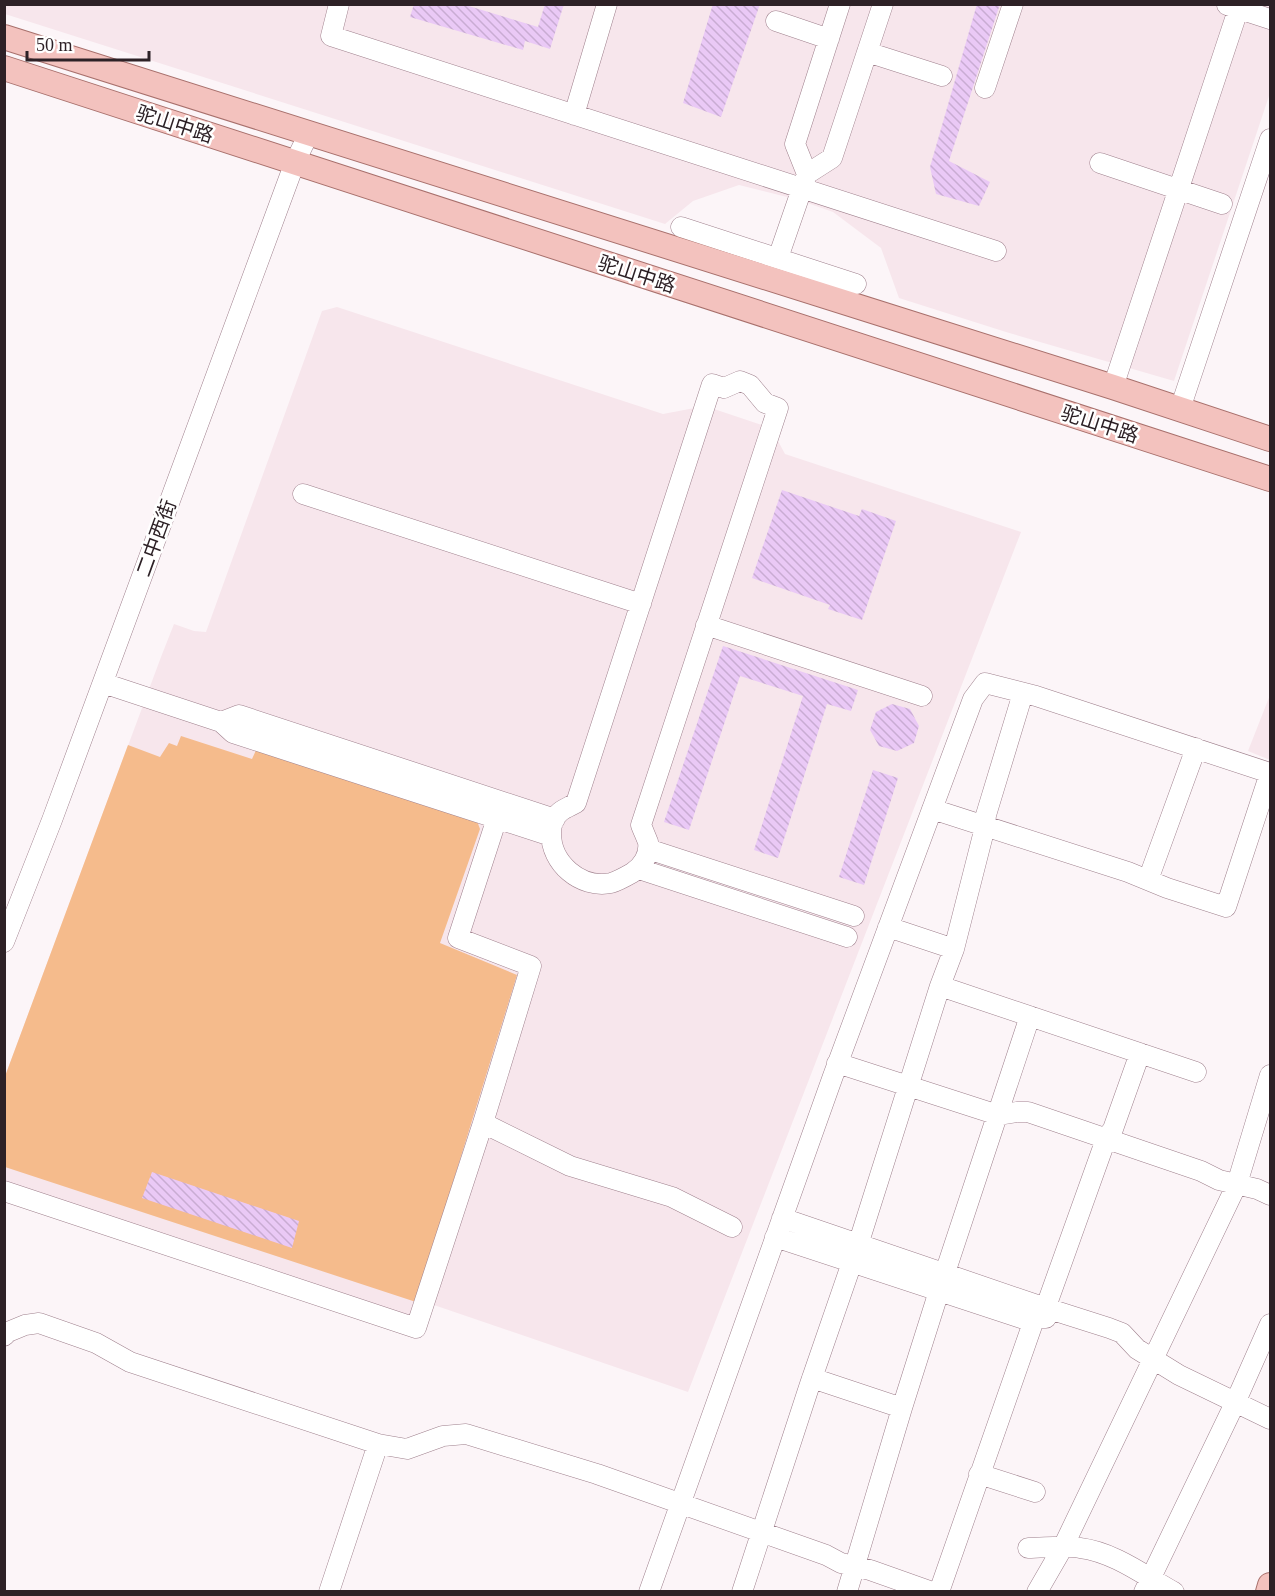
<svg xmlns="http://www.w3.org/2000/svg" width="1275" height="1596" viewBox="0 0 1275 1596" font-family="'Times New Roman','Noto Sans SC',serif">
<style>
.built{fill:#f7e6ec}
.grass{fill:#f5bb8c}
.building{fill:url(#building-back-hatch)}
.lines{fill:none;stroke-linecap:round;stroke-linejoin:round}
.minor-casing{stroke:#9f808d;stroke-width:21}
.major-casing{stroke:#a8706c;stroke-width:26}
.minor{stroke:#fff;stroke-width:20}
.major{stroke:#f3c2be;stroke-width:24}
.labels{text-anchor:middle;stroke-width:5;stroke-linejoin:round;paint-order:stroke}
.street-label{font-size:20px;fill:#2d2126;stroke:#fff}
</style>
<defs>
<pattern id="building-back-hatch" width="6" height="6" patternUnits="userSpaceOnUse" patternTransform="scale(1.5)"><rect width="6" height="6" fill="#eac9f6"/><path d="M-1 5l2 2M0 0l6 6M5-1l2 2" fill="none" stroke="#c9acd3"/></pattern>
</defs>
<rect width="100%" height="100%" fill="#fcf5f8"/>
<path class="built" d="M5,4l1265,1v88l-96,288 -168,-49 -107,-34 -18,-50 -48,-36 -34,-12 -60,-15 -46,16 -28,23 -660,-210z
M337,307l326,107 42,-8 66,22 14,26 236,78 -333,860 -257,-88 -12,32 -414,-134 -1,-123 157,-422 13,-33 20,7 12,1 116,-321z
M1270,695v65l-22,-9z"/>
<path class="grass" d="M181,736l71,23 5,-11 220,73 3,8 -40,114 77,32 -101,327 -411,-135 -1,-88 124,-334 32,12 9,-14 8,3z"/>
<path class="building" d="M414,4h48l76,23 7,-23h19l-14,45 -25,-8 -2,9 -113,-33z
M713,4h47l-39,113 -38,-14z
M977,4h23l-51,157 41,21 -11,24 -43,-12 -6,-27z
M782,490l77,26 3,-7 34,12 -34,99 -34,-11 2,-4 -78,-27z
M723,646l135,44 -7,21 -24,-7 -49,154 -24,-8 49,-154 -63,-20 -51,154 -25,-8z
M892,704l18,5 9,17 -5,17 -17,8 -18,-5 -9,-16 6,-18z
M873,770l25,8 -34,107 -25,-8z
M152,1172l147,49 -7,27 -150,-50z"/>
<g class="lines">
<defs>
<path id="minor" d="M339,4l-8,32 665,215
M1227,5l43,14
M776,21l53,18
M867,52l75,24
M985,88l28,-84
M574,115l33,-111
M1100,163l122,41
M807,174l25,-16 51,-154
M681,227l175,57
M778,258l29,-84 -12,-30 45,-140
M740,381l10,4 15,18 13,5 -137,417c2,5 5,12 7,17 2,13 -6,25 -16,31 -7,4 -14,8 -21,10 -31,6 -60,-20 -60,-50 0,-8 3,-16 9,-21 5,-4 11,-6 16,-9l136,-419 12,4z
M1113,387l127,-383
M1180,409l90,-270
M303,494l338,110
M706,625l216,71
M103,683l118,39 12,11 318,103
M221,722l18,-7 316,104
M932,809l196,63 39,16 59,19 44,-134
M648,849l206,67
M639,869l208,68
M1148,880l48,-132
M888,927l66,22
M4,942l48,-122 243,-658 14,-29
M940,986l256,86
M837,1063l161,52 19,-3h11l173,59 18,9 38,9 13,6
M483,1123l87,43 102,31 60,30
M4,1191l412,137 67,-205 48,-157 -73,-28 39,-120
M782,1218l261,89 66,21 13,5 15,16 42,26 91,44
M775,1237l246,81h25
M4,1336l4,-4 17,-7 14,-2 57,20 34,19 248,82 29,5 36,-13 23,-2 131,40 229,81 15,8 29,7 62,22
M812,1378l90,30
M979,1474l56,18
M1028,1548c17,0 35,-3 52,0 34,4 65,28 94,44
M329,1592l49,-148
M649,1592l184,-516 140,-377 12,-16 51,13 234,77
M742,1592l68,-208 48,-139 82,-259 14,-37 31,-122 1,-12 37,-122
M847,1592l55,-184 37,-117 91,-275
M939,1592l96,-275 13,-16 58,-162 7,-10 27,-76
M1037,1592l26,-45 174,-363 33,-109
M1144,1592l91,-189 35,-79"/>
<path id="major" d="M4,37l1109,350 157,52
M4,68l1266,411
M1268,1592l2,-7"/>
</defs>
<use href="#minor" class="minor-casing"/>
<use href="#major" class="major-casing"/>
<use href="#minor" class="minor"/>
<use href="#major" class="major"/>
</g>
<g class="labels">
<g class="street-label">
<text transform="translate(175 124) rotate(18)" y="7">驼山中路</text>
<text transform="translate(637 274) rotate(18)" y="7">驼山中路</text>
<text transform="translate(1100 424) rotate(18)" y="7">驼山中路</text>
<text transform="translate(156 538) rotate(-70)" y="7">二中西街</text>
</g>
</g>
<rect width="1275" height="1596" fill="none" stroke="#2d2126" stroke-width="12"/>
<path d="M27 51v9h122v-9" fill="none" stroke="#2d2126" stroke-width="3"/>
<text x="36" y="51" font-size="18" fill="#2d2126" stroke="#ffffff" stroke-width="4.5" paint-order="stroke">50 m</text>
</svg>
